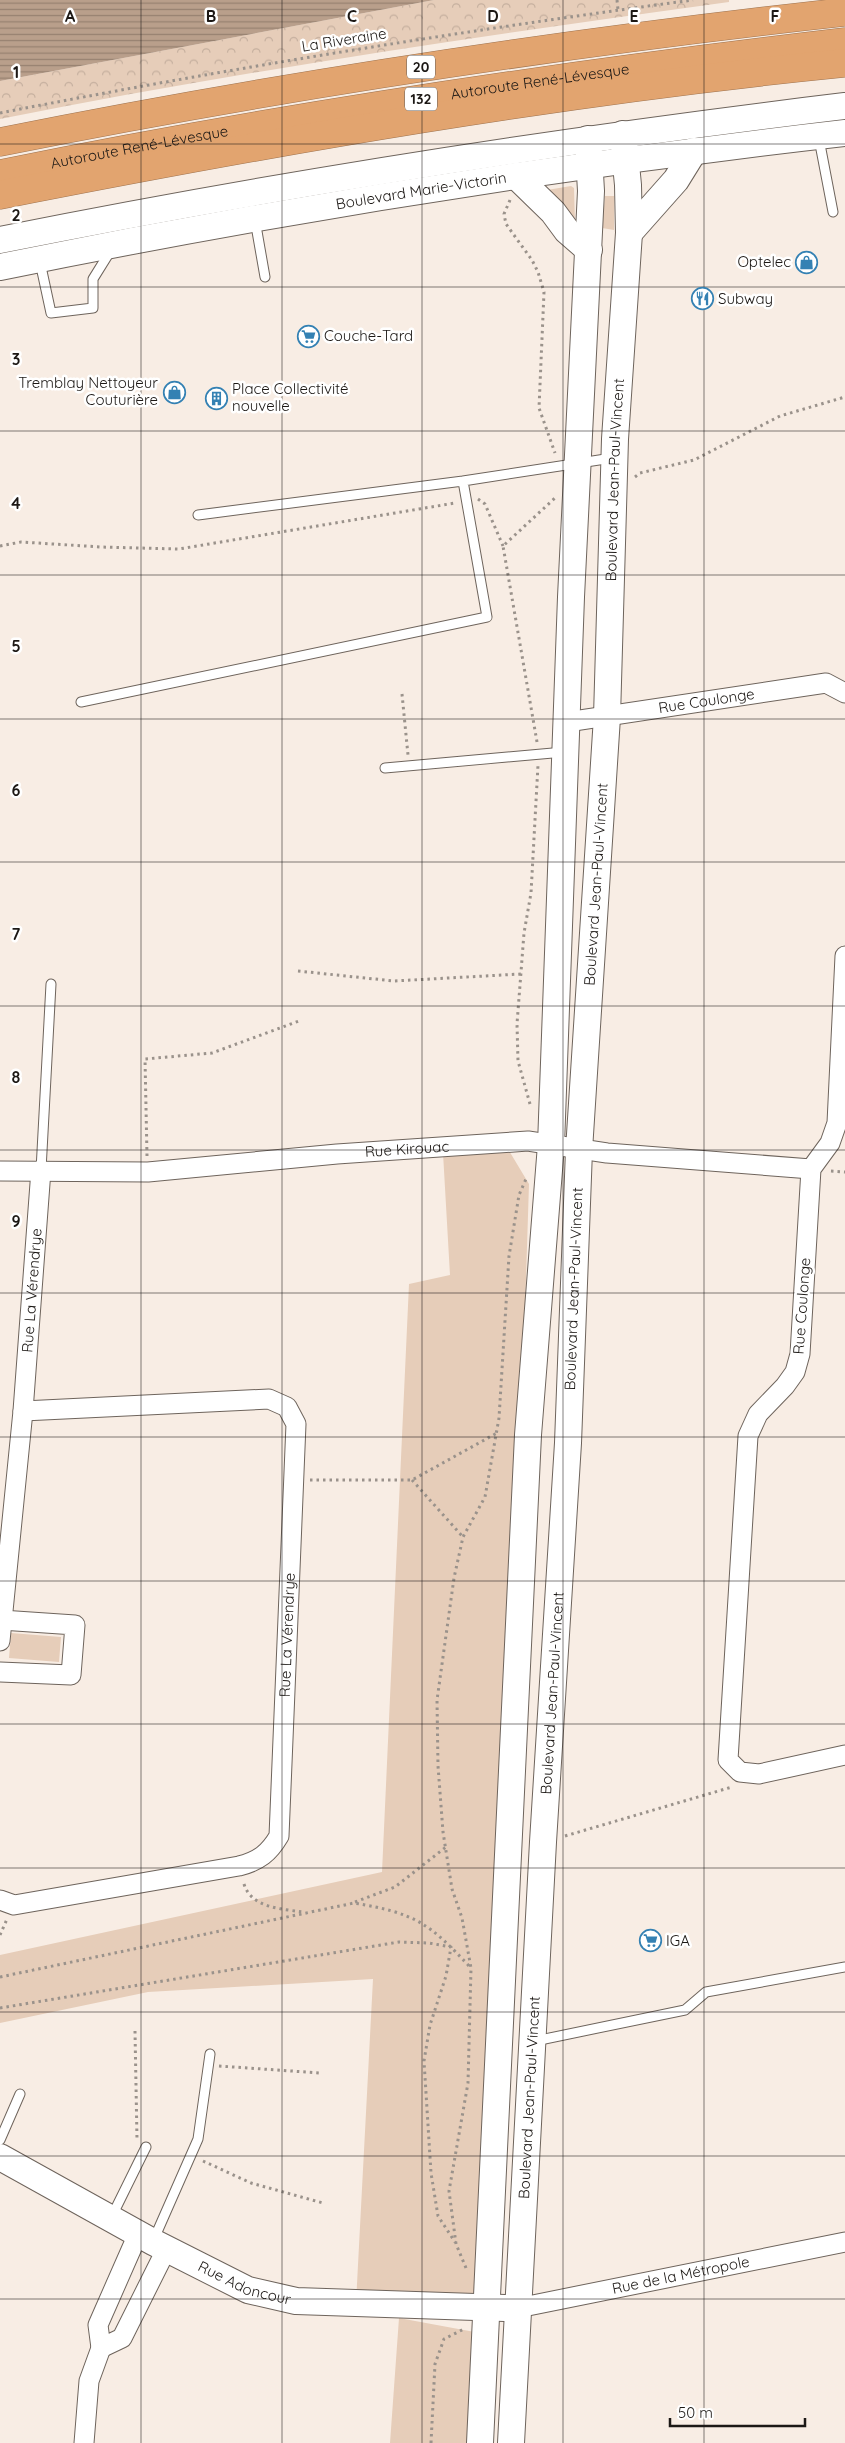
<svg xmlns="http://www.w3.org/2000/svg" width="845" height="2443" viewBox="0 0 845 2443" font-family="Quicksand,sans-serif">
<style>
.grass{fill:#e6cdb9}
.park{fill:url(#park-crowns)}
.water{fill:url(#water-rules)}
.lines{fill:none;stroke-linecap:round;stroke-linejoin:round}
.lane-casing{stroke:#6e645c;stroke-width:11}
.street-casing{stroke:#6e645c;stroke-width:21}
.secondary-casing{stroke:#6e645c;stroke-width:28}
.highway-casing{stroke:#9d7350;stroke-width:29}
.path{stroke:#9a928b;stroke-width:3;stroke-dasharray:2.5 4;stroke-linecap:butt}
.lane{stroke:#fff;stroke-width:9}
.street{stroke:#fff;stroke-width:19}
.secondary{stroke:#fff;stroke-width:26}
.highway{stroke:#e2a46f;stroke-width:28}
.grid{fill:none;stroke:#1c1815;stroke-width:1;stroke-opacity:0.55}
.labels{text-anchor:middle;stroke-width:5;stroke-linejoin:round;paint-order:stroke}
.shield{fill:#fff;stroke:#605d5b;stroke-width:1}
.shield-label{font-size:14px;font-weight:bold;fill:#1c1815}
.street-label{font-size:15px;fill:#1c1815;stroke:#fff}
.poi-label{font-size:15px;fill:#1c1815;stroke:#fff;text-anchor:start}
.grid-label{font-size:16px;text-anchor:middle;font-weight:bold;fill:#1c1815;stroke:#fff;stroke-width:5;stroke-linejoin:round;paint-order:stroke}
</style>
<defs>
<pattern id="park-crowns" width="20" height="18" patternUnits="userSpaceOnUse" patternTransform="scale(1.25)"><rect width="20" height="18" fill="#e6cdb9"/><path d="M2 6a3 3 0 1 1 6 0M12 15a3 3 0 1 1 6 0" fill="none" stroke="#c5af9e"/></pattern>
<pattern id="water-rules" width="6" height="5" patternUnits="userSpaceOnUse" patternTransform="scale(1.25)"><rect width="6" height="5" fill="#b99f8b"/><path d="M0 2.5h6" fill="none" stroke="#968170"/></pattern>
</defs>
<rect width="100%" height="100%" fill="#f8ede4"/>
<path class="grass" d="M571,186l3,2 1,36 -28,-34z
M605,196h9v34l-12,-2z
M508,1149l21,35 -21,664 -20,460 -132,-5 17,-324 -225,13 -148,31v-68l382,-83 27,-588 41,-9 -7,-122z
M11,1633l50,4 -2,25 -50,-4z
M399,2318l81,15 -7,110h-83z"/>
<path class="park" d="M434,0h295v2c-244,33 -487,69 -729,117v-38z"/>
<path class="water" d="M0,0h434l-434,81z"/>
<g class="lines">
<defs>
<path id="lane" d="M819,139l14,73
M255,220l10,57
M40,262l11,51 42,-5v-29l18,-29
M198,515l265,-34 149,-23
M81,702l406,-85 -24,-136
M385,768l179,-16
M41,1170l10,-186
M535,2041l150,-31 21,-18 139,-25
M0,2140l20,-46
M112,2216l34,-69
M154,2239l44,-100 12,-85"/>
<g id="street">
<path id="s1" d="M567,722l259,-39 19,10"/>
<path d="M845,956l-8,167 -7,20 -19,26 -11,185 -5,18 -10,14 -27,28 -10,22 -20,324 12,12 19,2 86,-19"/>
<path id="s2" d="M0,1171l148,1 189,-18 191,-13 79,12 204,16"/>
<path id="s3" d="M0,1641l23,-230 18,-241"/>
<path d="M0,1672l71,3 4,-50 -74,-5"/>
<path id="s4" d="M0,1900l14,5 225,-39c20,-5 30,-13 40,-30l17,-412 -9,-17 -18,-8 -246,12"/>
<path d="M138,2234l-40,91 3,23 21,-10 45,-90"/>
<path id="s5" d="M518,2308l327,-66"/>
<path d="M84,2443l5,-62 12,-33"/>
</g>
<g id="secondary">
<path d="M516,176l37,36 14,19 22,19"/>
<path d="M629,233l47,-53 18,-29"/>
<path d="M0,240c280,-56 562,-100 845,-134"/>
<path id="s6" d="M0,267c279,-57 562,-102 845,-134"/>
<path id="s7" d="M0,2157l153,85 95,48 48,11 209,7"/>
<path d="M480,2443l48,-1008 23,-290 20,-548 20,-406 -3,-52"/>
<path id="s8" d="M511,2443l32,-601 25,-399 11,-293 28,-433 8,-278 14,-206 -1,-48 -5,-51"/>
</g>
<g id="highway">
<path d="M0,142c280,-56 562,-99 845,-130"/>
<path id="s9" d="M0,174c279,-57 562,-99 845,-132"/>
<path d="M0,195c279,-55 561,-104 845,-132"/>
</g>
</defs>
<use href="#lane" class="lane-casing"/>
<use href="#street" class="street-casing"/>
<use href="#secondary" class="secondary-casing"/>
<use href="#highway" class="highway-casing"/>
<path class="path" d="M617,0l1,10
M0,113c230,-45 461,-82 693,-113
M510,200l-6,14 2,10 26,36 6,12 6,20 -5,116 16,45
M635,477l5,-4 54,-13 86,-44 65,-19
M478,499l7,5 18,42
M0,546l21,-4 80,5 78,2 276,-46
M402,694l6,61
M537,742l-34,-196 52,-48
M298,971l96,10 127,-7
M530,1104l-12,-43 -1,-37 7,-91 7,-40 7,-128
M147,1156l-2,-97 67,-6 87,-32
M831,1171l14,1
M310,1480h102l85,-47
M412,1480l51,57
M565,1836l167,-49
M244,1884c7,24 38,25 59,28
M355,1902l40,-15 51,-40
M0,1935l7,-16
M0,1977l354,-74c61,10 75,20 116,64
M0,2008l399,-66 30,1 22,4 -5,29 -16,49 -6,36 7,112 7,43 17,26
M135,2031l2,109
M219,2066l101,7
M203,2161l48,22 72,20
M466,2268l-10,-24 -7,-53 19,-108 3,-115 -9,-50 -10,-29 -9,-57 -5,-66 -1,-66 17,-122 9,-41 22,-40 14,-79 10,-162 10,-61 7,-16
M431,2443l4,-79 9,-25 20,-10"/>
<use href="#lane" class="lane"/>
<use href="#street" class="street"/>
<use href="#secondary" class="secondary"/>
<use href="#highway" class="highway"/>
</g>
<path class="grid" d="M141,0v2443M282,0v2443M422,0v2443M563,0v2443M704,0v2443M0,144h845M0,287h845M0,431h845M0,575h845M0,719h845M0,862h845M0,1006h845M0,1150h845M0,1293h845M0,1437h845M0,1581h845M0,1724h845M0,1868h845M0,2012h845M0,2156h845M0,2299h845"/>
<defs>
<symbol id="shop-ring" viewBox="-11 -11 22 22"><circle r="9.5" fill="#fff" stroke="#3481b3" stroke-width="1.5"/><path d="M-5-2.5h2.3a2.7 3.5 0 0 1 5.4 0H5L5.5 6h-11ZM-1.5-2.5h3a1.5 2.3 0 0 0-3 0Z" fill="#3481b3"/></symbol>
<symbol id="restaurant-ring" viewBox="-11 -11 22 22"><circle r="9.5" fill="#fff" stroke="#3481b3" stroke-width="1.5"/><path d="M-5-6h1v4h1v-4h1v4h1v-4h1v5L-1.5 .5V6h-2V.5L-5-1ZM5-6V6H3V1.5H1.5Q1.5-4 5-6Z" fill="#3481b3"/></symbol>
<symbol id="supermarket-ring" viewBox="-11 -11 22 22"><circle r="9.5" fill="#fff" stroke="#3481b3" stroke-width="1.5"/><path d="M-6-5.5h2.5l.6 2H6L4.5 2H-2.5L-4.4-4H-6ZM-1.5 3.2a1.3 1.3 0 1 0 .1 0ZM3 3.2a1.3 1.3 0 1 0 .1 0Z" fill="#3481b3"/></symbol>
<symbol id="building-ring" viewBox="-11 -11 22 22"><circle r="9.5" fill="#fff" stroke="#3481b3" stroke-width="1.5"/><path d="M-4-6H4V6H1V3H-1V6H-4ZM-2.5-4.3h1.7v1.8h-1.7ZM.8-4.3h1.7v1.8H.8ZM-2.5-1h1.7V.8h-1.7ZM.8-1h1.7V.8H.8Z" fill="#3481b3"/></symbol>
</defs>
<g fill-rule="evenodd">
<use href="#shop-ring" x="794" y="250" width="25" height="25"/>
<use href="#restaurant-ring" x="690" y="286" width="25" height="25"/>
<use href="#supermarket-ring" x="296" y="324" width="25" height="25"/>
<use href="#shop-ring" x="162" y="380" width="25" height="25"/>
<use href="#building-ring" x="204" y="386" width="25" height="25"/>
<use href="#supermarket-ring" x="638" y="1928" width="25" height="25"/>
</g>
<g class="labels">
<g class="shield">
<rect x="407" y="55.5" width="28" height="23" rx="4"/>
<rect x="405" y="87.5" width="32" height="23" rx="4"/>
</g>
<g class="shield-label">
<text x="421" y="72">20</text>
<text x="421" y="104">132</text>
</g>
<g class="street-label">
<text transform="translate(344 40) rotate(-9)" y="5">La Riveraine</text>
<text dy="5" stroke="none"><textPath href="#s9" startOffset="548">Autoroute René-Lévesque</textPath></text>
<text dy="5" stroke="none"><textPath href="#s9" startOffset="142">Autoroute René-Lévesque</textPath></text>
<text dy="5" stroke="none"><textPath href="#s6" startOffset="428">Boulevard Marie-Victorin</textPath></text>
<text dy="5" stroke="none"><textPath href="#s8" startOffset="1966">Boulevard Jean-Paul-Vincent</textPath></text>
<text dy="5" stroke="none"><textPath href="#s1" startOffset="141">Rue Coulonge</textPath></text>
<text dy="5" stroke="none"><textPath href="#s8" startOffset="1561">Boulevard Jean-Paul-Vincent</textPath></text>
<text dy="5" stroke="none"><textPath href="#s2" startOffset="408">Rue Kirouac</textPath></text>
<text dy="5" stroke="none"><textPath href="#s8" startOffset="1156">Boulevard Jean-Paul-Vincent</textPath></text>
<text dy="5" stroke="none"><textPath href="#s3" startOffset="352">Rue La Vérendrye</textPath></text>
<text transform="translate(802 1306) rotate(-86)" y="5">Rue Coulonge</text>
<text dy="5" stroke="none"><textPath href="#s4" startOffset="496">Rue La Vérendrye</textPath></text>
<text dy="5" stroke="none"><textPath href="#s8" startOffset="751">Boulevard Jean-Paul-Vincent</textPath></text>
<text dy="5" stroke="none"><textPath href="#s8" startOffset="346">Boulevard Jean-Paul-Vincent</textPath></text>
<text dy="5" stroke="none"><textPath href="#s5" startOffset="166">Rue de la Métropole</textPath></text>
<text dy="5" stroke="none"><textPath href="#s7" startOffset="276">Rue Adoncour</textPath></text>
</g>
<g class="poi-label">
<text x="791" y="267" text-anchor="end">Optelec</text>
<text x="718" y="304">Subway</text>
<text x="324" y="341">Couche-Tard</text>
<text x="158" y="388" text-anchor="end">Tremblay Nettoyeur<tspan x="158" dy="17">Couturière</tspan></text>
<text x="232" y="394">Place Collectivité<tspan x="232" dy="17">nouvelle</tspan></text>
<text x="666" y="1946">IGA</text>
</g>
</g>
<g class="grid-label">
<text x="70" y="22">A</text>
<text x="211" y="22">B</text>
<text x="352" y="22">C</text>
<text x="493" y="22">D</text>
<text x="634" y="22">E</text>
<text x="775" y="22">F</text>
<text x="16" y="78">1</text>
<text x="16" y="221">2</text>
<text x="16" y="365">3</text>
<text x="16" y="509">4</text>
<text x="16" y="652">5</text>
<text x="16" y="796">6</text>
<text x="16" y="940">7</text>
<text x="16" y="1083">8</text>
<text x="16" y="1227">9</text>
</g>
<path d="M670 2418v8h135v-8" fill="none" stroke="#1c1815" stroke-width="2.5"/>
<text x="678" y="2418" font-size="15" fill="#1c1815" stroke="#ffffff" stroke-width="4" paint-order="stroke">50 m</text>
</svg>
